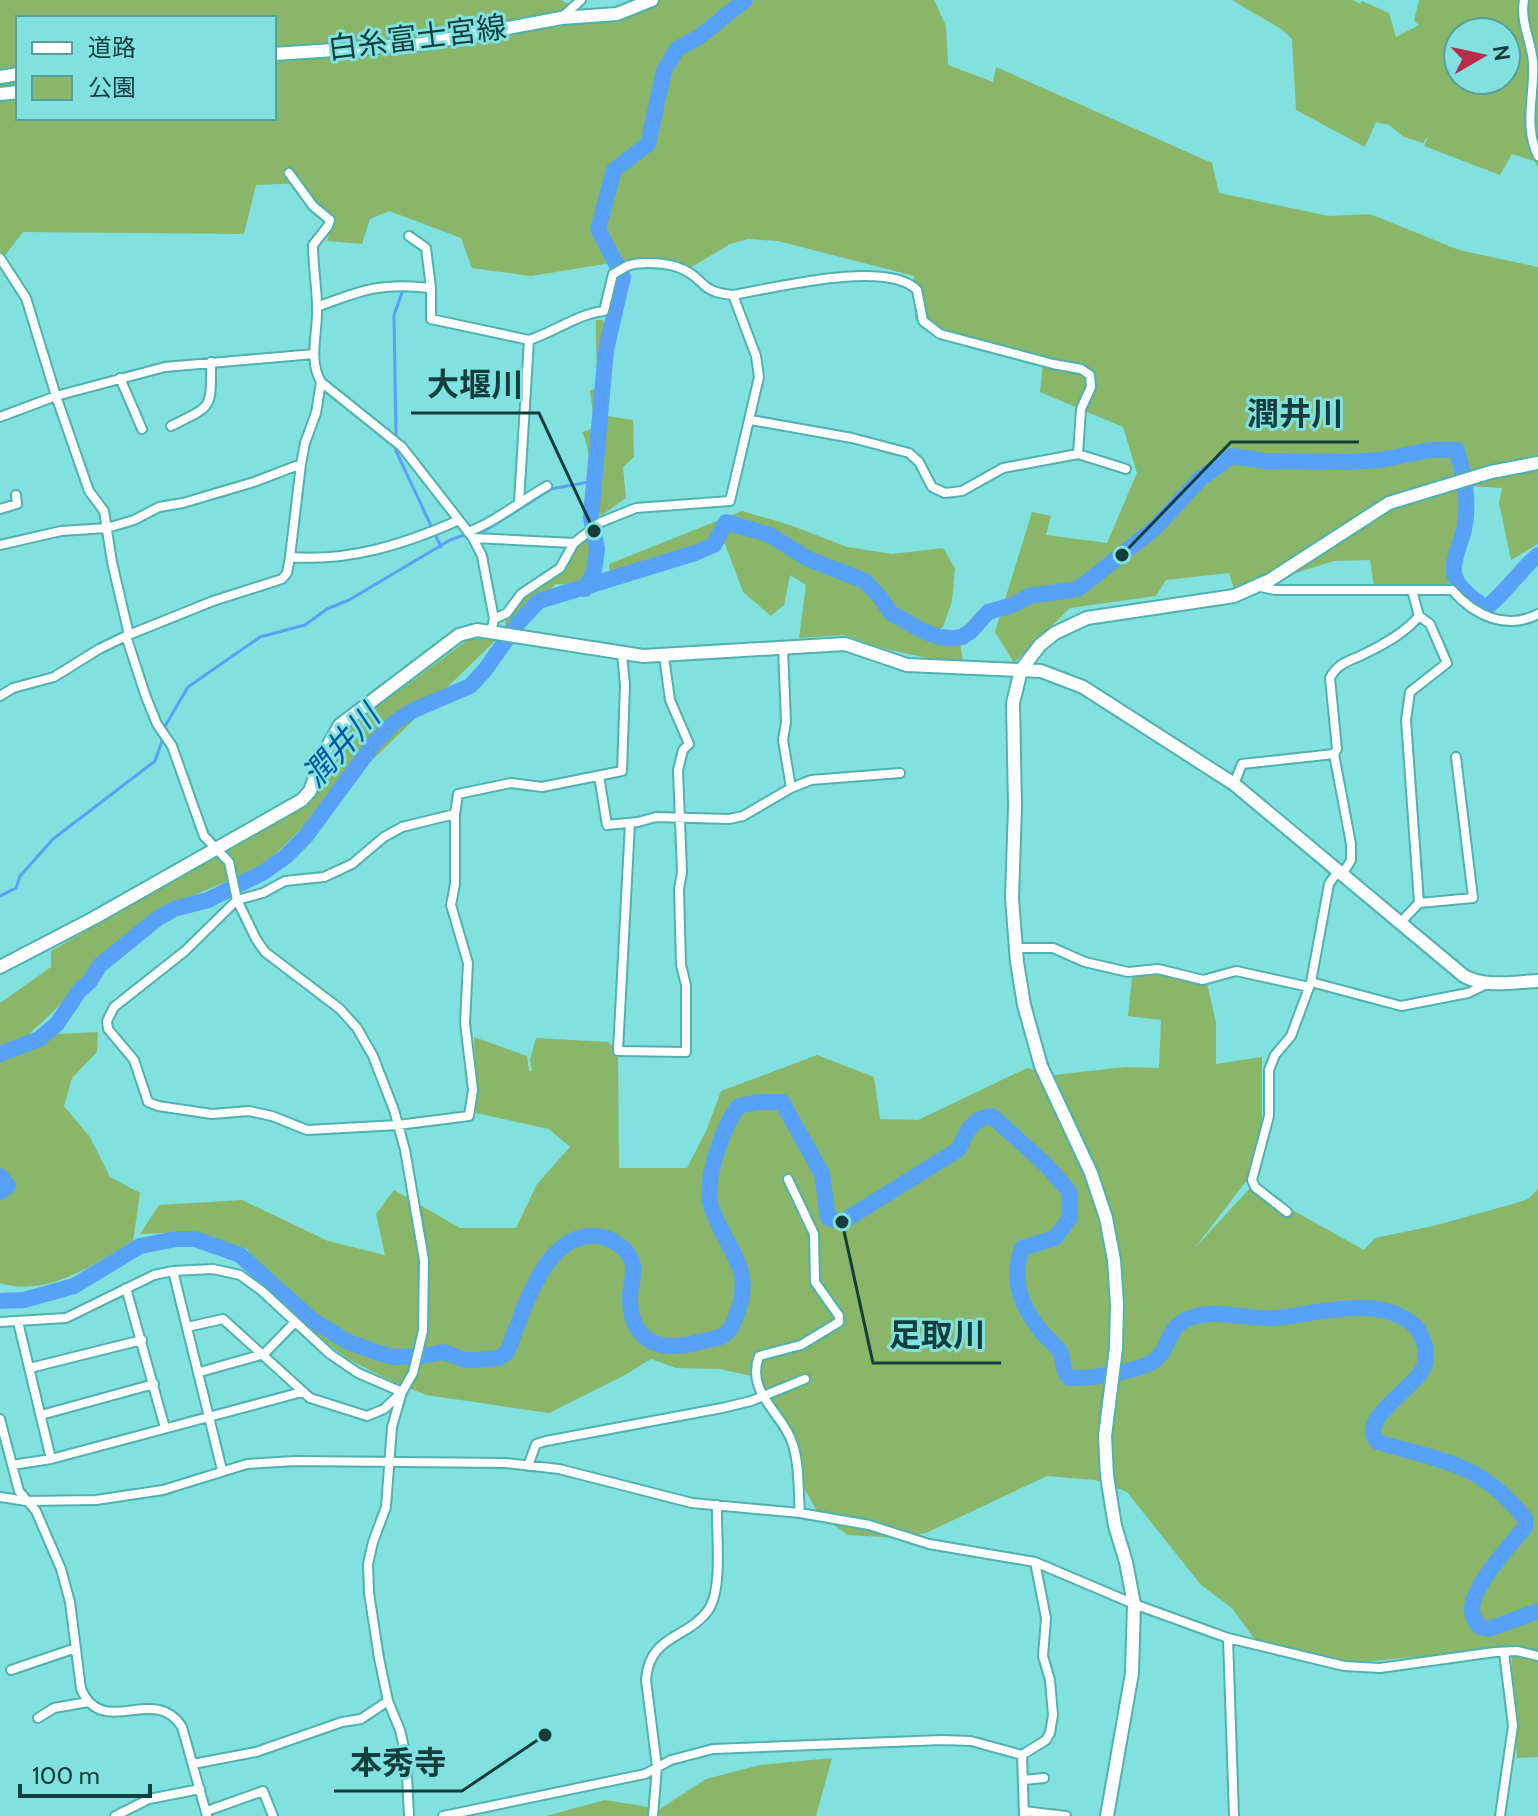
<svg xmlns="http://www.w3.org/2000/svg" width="1538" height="1816" viewBox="0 0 1538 1816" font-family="Cabin,'Noto Sans JP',sans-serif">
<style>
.green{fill:#89b668;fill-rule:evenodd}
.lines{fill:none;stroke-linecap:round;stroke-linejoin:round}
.stream{stroke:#57a2f8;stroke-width:3}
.river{stroke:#57a2f8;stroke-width:16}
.street-casing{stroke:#4fb2af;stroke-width:12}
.secondary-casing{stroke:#4fb2af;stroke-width:16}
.street{stroke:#fff;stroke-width:8}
.secondary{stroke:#fff;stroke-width:12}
.labels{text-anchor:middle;stroke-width:6;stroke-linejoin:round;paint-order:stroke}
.street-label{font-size:30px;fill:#143e3d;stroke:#80e1de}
.water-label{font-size:32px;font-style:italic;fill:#0056a2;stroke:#80e1de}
.leader{fill:none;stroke:#143e3d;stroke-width:3}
.callout-dot{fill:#143e3d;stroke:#80e1de;stroke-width:3}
.callout-label{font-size:32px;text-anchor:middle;font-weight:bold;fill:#143e3d;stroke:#80e1de;stroke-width:6;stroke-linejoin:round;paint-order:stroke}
</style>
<rect width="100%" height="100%" fill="#80e1de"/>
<path class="green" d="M0,0h561l41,21 38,-9 19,-12h275l12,26 2,39 45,17 3,-15 216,96 7,30 110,23 41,-2 89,36 79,17v277l-27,16 -12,-57 3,-15 -35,-2 -19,102 -74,-1 -4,-27 -36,1 -99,31 -6,-19 -63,7 -10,16 -86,12 -56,55 -19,-31 37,-120 19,4 -5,19 61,8 30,-70 -14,-46 -83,-35 3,-28 -128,-45 -1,-43 -136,-35 -30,-2 -18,5 -40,24 -71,-3 -12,-20 4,18 -80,13 -59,-8 -11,-30 -72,-27 -19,8 -8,25 -35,-3 6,-20 -32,-38 -45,2 -12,49 -221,-2 -23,30zM18,18h256v100h-256z
M1232,0h121l7,4 2,-3 27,12 7,24 23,-12 -5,-4 5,-21h119v56l-5,-1 -2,35 7,-27v104l-4,-6 -22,-7 -12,21 -76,-29 5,-11 -6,8 -19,-6 -15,-12 -13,-3 -11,25 -69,-37 -4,-71 -11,-10zM1458,32h48v48h-48z
M596,320h7l8,19 -4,77 26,4 1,37 -11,10 3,31 -24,17 -8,-7h-11c4,-27 11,-51 -1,-76l13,-4 -5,-37 6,-3c2,-24 -1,-44 0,-68z
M742,511l48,14 57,22 45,7 51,-6 12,20 -3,33 -9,26 -11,6 28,10 3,18 -27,-1 -55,-12 -37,-13 -45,3 7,-53 -16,-10 -6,30 -13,11 -28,-24 -18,-48 -51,20 -63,17 -2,-17z
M594,531l8,2c3,18 0,33 -8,49l-17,3 -21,-1 -51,47c-2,-33 33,-47 59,-58l11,-23z
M498,638l-234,227 -90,39 -60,49 -98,94 -16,9v-53l51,-36v-16l261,-150 31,-69 126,-93z
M1147,971l60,12 9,40v41l46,-7v64l-15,59 -53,69 57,-62 113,63 11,-12 58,-12 76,-21 19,-6 10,-10v568l-21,1 -6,-110 -160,15 -95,-22 -24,-33 -31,-23 -74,-93 -32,-12 -48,-4 -121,57 -26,5 -52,-3 -29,-20 -23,-41 -15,-56 -24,-41 -38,-8 -43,-1 -25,-9 -26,16 -76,38 -123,-18 -39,-16 -37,-19 -25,-18 -35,-30 -43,-63 -59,-17 -48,2 19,-29 83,-5 86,41 57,14 -9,-41 18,-24 66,38h56l21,-44 33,-37 -21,-18 -73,-16 -2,-76 53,19 2,15h3l-2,-11 6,-22 72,4 10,9 1,117h68l20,-39 14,-38 96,-36 57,22 6,42 38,1 109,-52 27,7 71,-8 34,1 2,-48 -33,-4 4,-38z
M98,1032l-1,20 -25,26 -8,28 26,31 20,40 30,16 -7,48c-39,23 -86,57 -133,42v-222l57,-27z
M832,1758l-16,58h-270l59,-16 55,9 46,-30 54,-14z"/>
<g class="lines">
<path class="stream" d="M396,437l-2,-122 9,-25
M396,445v6l45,96
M475,533l11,-3 65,-41 43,-8
M164,728l24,-41 72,-50 45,-12 22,-16 22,-9 101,-60 17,-6
M0,896l16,-8 4,-12 33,-37 102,-78 9,-26"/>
<path class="river" d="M585,589l9,-18 3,-22 -6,-32 15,-167 17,-73 -25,-48 16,-59 34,-26 16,-73 13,-22 22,-12 46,-37
M0,1054l39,-15 18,-15 22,-33 11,-10 10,-16 58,-47 16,-9 34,-9 56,-28 21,-15 21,-21 70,-95 19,-19 17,-11 58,-25 15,-16 34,-48 20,-21 156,-48 19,-8 12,-23 44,13 38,24 57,22 14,15 12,17 32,18 16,6 14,1 9,-1 9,-6 17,-19 25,-7 16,-9 49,-7 77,-61 46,-50 31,-22 33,5 83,1 33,-2 49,-10h27c7,27 13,51 7,80 -3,13 -14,34 -9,47 5,13 20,23 31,31 20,-16 33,-37 52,-53
M0,1176l8,10 -8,6
M0,1301l24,-1 50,-14 66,-40 36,-7h19l45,16 71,64 35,22 33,12 14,4 30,-1 20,-4 23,8h10l23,-2 8,-6c16,-38 36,-120 90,-116 13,1 29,11 34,23 6,13 -2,29 -1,42 2,44 33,51 69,41 7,-2 17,-3 23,-6 8,-4 11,-12 14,-20 19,-46 -7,-63 -22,-102 -2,-5 -5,-11 -5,-17 -1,-25 14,-72 30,-91l19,-4h24l40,72 6,44 14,4 117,-73c7,-17 13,-31 33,-33l54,49 23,26 1,27 -15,20 -33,10c-11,32 -2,56 18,82 6,8 17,15 21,24 3,9 1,16 8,24 19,1 67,-6 83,-16 19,-11 13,-36 38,-44 29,-10 56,2 85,0 42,-4 106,-25 141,9 4,4 5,10 8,16 3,9 3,21 -3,29 -10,17 -65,51 -43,70 31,10 66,16 95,31 21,11 37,28 52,45v9c-15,19 -53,58 -53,83 0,7 4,12 8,17l9,2 49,-18"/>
<defs>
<path id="street" d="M1524,0c-4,22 7,40 9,62 2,33 -10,63 5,94
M562,17l19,-17
M289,173l24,33 17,14 -2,6 -15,19c0,21 4,42 4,63 1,25 -9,52 4,74l81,65 71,91 9,18 12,63 -3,13
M409,236l17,12 5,40v31l98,21c26,-8 48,-26 75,-29l9,-37c5,-2 12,-8 17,-9 14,-4 40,-2 52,4 24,10 16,23 51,26 41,-7 154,-36 184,-5l6,31 17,13 113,30 28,5 9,6 1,12 -10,22 -3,45
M0,258l26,40 30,98 33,95 15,20 8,51 17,73
M317,307c45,-17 65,-25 114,-19
M120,378l22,51
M0,417l56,-21 109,-29 149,-13
M751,420l101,18 57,15 10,9 13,25 13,6 17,-2 41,-23 75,-14 48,15
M171,426c42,-21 40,-16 40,-64
M519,502l10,-162
M0,509l17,-5 -1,-9
M468,532c29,-11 52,-31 79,-46
M473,538l101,5
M0,545l61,-14 46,-3 27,-8 25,-13 24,-4 71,-21 47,-18
M290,557c59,5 115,-13 169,-37
M1256,586l19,4h177c22,25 54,41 86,24
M1412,590l7,26
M494,619l13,-6 14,-19 39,-26 14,-25 27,-21 35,-14 94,-7 29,-124 -3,-21 -23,-61
M126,636l20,61 11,27 15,22 32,90 25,26 8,38 19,39 9,13 75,57 17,19 16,28 21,54 11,40 19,110 -1,71 -10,42 -11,19 -10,35 -6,80 -13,35 -5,22 1,29 10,65 9,43 12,29 6,26 3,60
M783,648l3,74 -3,18 8,48
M0,696l13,-8 41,-11 45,-28 27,-13 87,-35 69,-22 5,-6 3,-16 11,-93 4,-21 11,-30 5,-31
M599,776l8,49 31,-3 18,-5 73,2 14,-3 48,-28 20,-8 89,-7
M1234,784l8,-20 92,-10
M455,814v70l-4,21 17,58 -3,60 8,67 -4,26 -71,9 -91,5 -35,-14 -23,-5 -37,3 -54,-8 -10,-4 -14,-42 -26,-31 -1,-8 7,-14 71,-56 52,-51 26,-7 22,-12 39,-4 13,-6 15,-7 32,-27 18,-10z
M455,814l3,-20 53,-11 31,4 80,-16 3,-86 -3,-31
M630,823l-12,228 68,1v-67l-5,-20 -2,-76 3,-17 -4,-102 5,-20 6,-6 -19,-44 -6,-44
M1342,875l9,-15v-16l-17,-90 3,-5 -7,-71c8,-16 21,-17 36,-25 17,-8 41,-22 53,-37l11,8 17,39 -37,29 -4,28 13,183
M1400,923l19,-20 54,-5 -17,-141
M1016,948h37l32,14 43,10 30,-3 45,11 33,-9 73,16
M1311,982l90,24 67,-13 19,-9
M788,1179l26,55 1,48 24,34v6l-38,23 -42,11c-14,38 25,57 34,89 7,21 5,47 7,68
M1287,1212l-32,-25 -3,-7 17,-64v-46l6,-15 16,-19 20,-54 18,-98 9,-13
M173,1271l49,199
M126,1288l39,140
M0,1322l66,-4 88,-43 19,-4 40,-2 27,6 22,16 68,63 28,19 44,19 -18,17 -17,7 -57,-18 -87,-79 -36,8
M18,1322l33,137
M30,1368l112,-28
M200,1372l64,-18 31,-32
M41,1415l113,-31
M0,1419l19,72 17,20 25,58 9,33 11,87c22,51 74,-6 101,38l25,89
M12,1465l39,-6 251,-67
M528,1466l8,-22 10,-3 176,-33 29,-7 54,-22
M0,1497l26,4 70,-1 67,-10 84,-26 48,-3 210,2 54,6 133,34 108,10 69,12 60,19 106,18 99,42 94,34 116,28 36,2 115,-16 22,-1 21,5
M1228,1638l6,178
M11,1670l65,-22
M38,1718l16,-10 34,-6
M1022,1755l2,61
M193,1764l63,-12 86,-30 19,-3 27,-18
M1024,1780l20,-2
M207,1811l56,-20 10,25
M1024,1811l42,5
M115,1816l34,-17 51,-10
M443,1816l202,-42 26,-14 42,-11 229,-9 29,1 51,14 24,-15 4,-7 3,-18 -3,-35 -7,-24 3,-38 -11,-56
M653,1816l4,-49 -11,-87c3,-46 43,-41 63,-71 14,-22 7,-76 8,-104
M1500,1816l13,-90 -9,-74"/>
<path id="secondary" d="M274,54l149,-10 138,-26 56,-4 35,-14
M0,77l18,-3
M0,94l18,-2
M0,967l94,-49 208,-118 8,-9 14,-38 16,-28 119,-90 18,-5 166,26 202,-12 62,21 134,6 42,16 151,97 230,192c22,12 49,6 74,5
M1107,1816l25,-143 2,-69 -8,-42 -11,-36 -8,-50 -2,-40 11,-88 1,-44 -3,-44 -8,-42 -15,-45 -50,-107 -17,-61 -7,-43 -5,-64 3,-92 -2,-103 8,-33 19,-25 15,-12 32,-15 147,-22 36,-16 119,-77 102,-31 47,-9"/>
</defs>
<use href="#street" class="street-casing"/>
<use href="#secondary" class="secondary-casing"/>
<use href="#street" class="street"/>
<use href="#secondary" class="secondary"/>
</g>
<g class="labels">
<g class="street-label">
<text transform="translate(417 38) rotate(-7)" y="10">白糸富士宮線</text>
</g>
<g class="water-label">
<text transform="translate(341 746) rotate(-48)" y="11">潤井川</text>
</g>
</g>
<path class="leader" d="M594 531L539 413H411M1122 555L1231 442H1359M842 1222L873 1363H1001M545 1735L462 1791H334"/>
<g class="callout-dot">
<circle cx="594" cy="531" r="8"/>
<circle cx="1122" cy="555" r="8"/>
<circle cx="842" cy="1222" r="8"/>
<circle cx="545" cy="1735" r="8"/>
</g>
<g class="callout-label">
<text x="475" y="396">大堰川</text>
<text x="1295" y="425">潤井川</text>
<text x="937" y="1346">足取川</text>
<text x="398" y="1774">本秀寺</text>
</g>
<rect x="16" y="16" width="260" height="104" fill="#80e1de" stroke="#55a09e" stroke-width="2"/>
<rect x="32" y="42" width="40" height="12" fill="#ffffff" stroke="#55a09e" stroke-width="2"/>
<text x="88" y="56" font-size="24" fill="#143e3d">道路</text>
<rect x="32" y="76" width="40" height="24" fill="#89b668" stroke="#55a09e" stroke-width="2"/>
<text x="88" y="96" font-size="24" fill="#143e3d">公園</text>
<g transform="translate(1482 56) rotate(81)"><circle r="38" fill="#80e1de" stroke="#55a09e" stroke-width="2"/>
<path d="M0-6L14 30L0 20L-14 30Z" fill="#bb2b4c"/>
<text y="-12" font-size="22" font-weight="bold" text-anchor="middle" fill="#143e3d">N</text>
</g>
<path d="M20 1784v12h130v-12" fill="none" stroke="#143e3d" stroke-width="4"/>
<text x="32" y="1784" font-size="24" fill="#143e3d" stroke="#80e1de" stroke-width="6" paint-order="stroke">100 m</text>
</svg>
